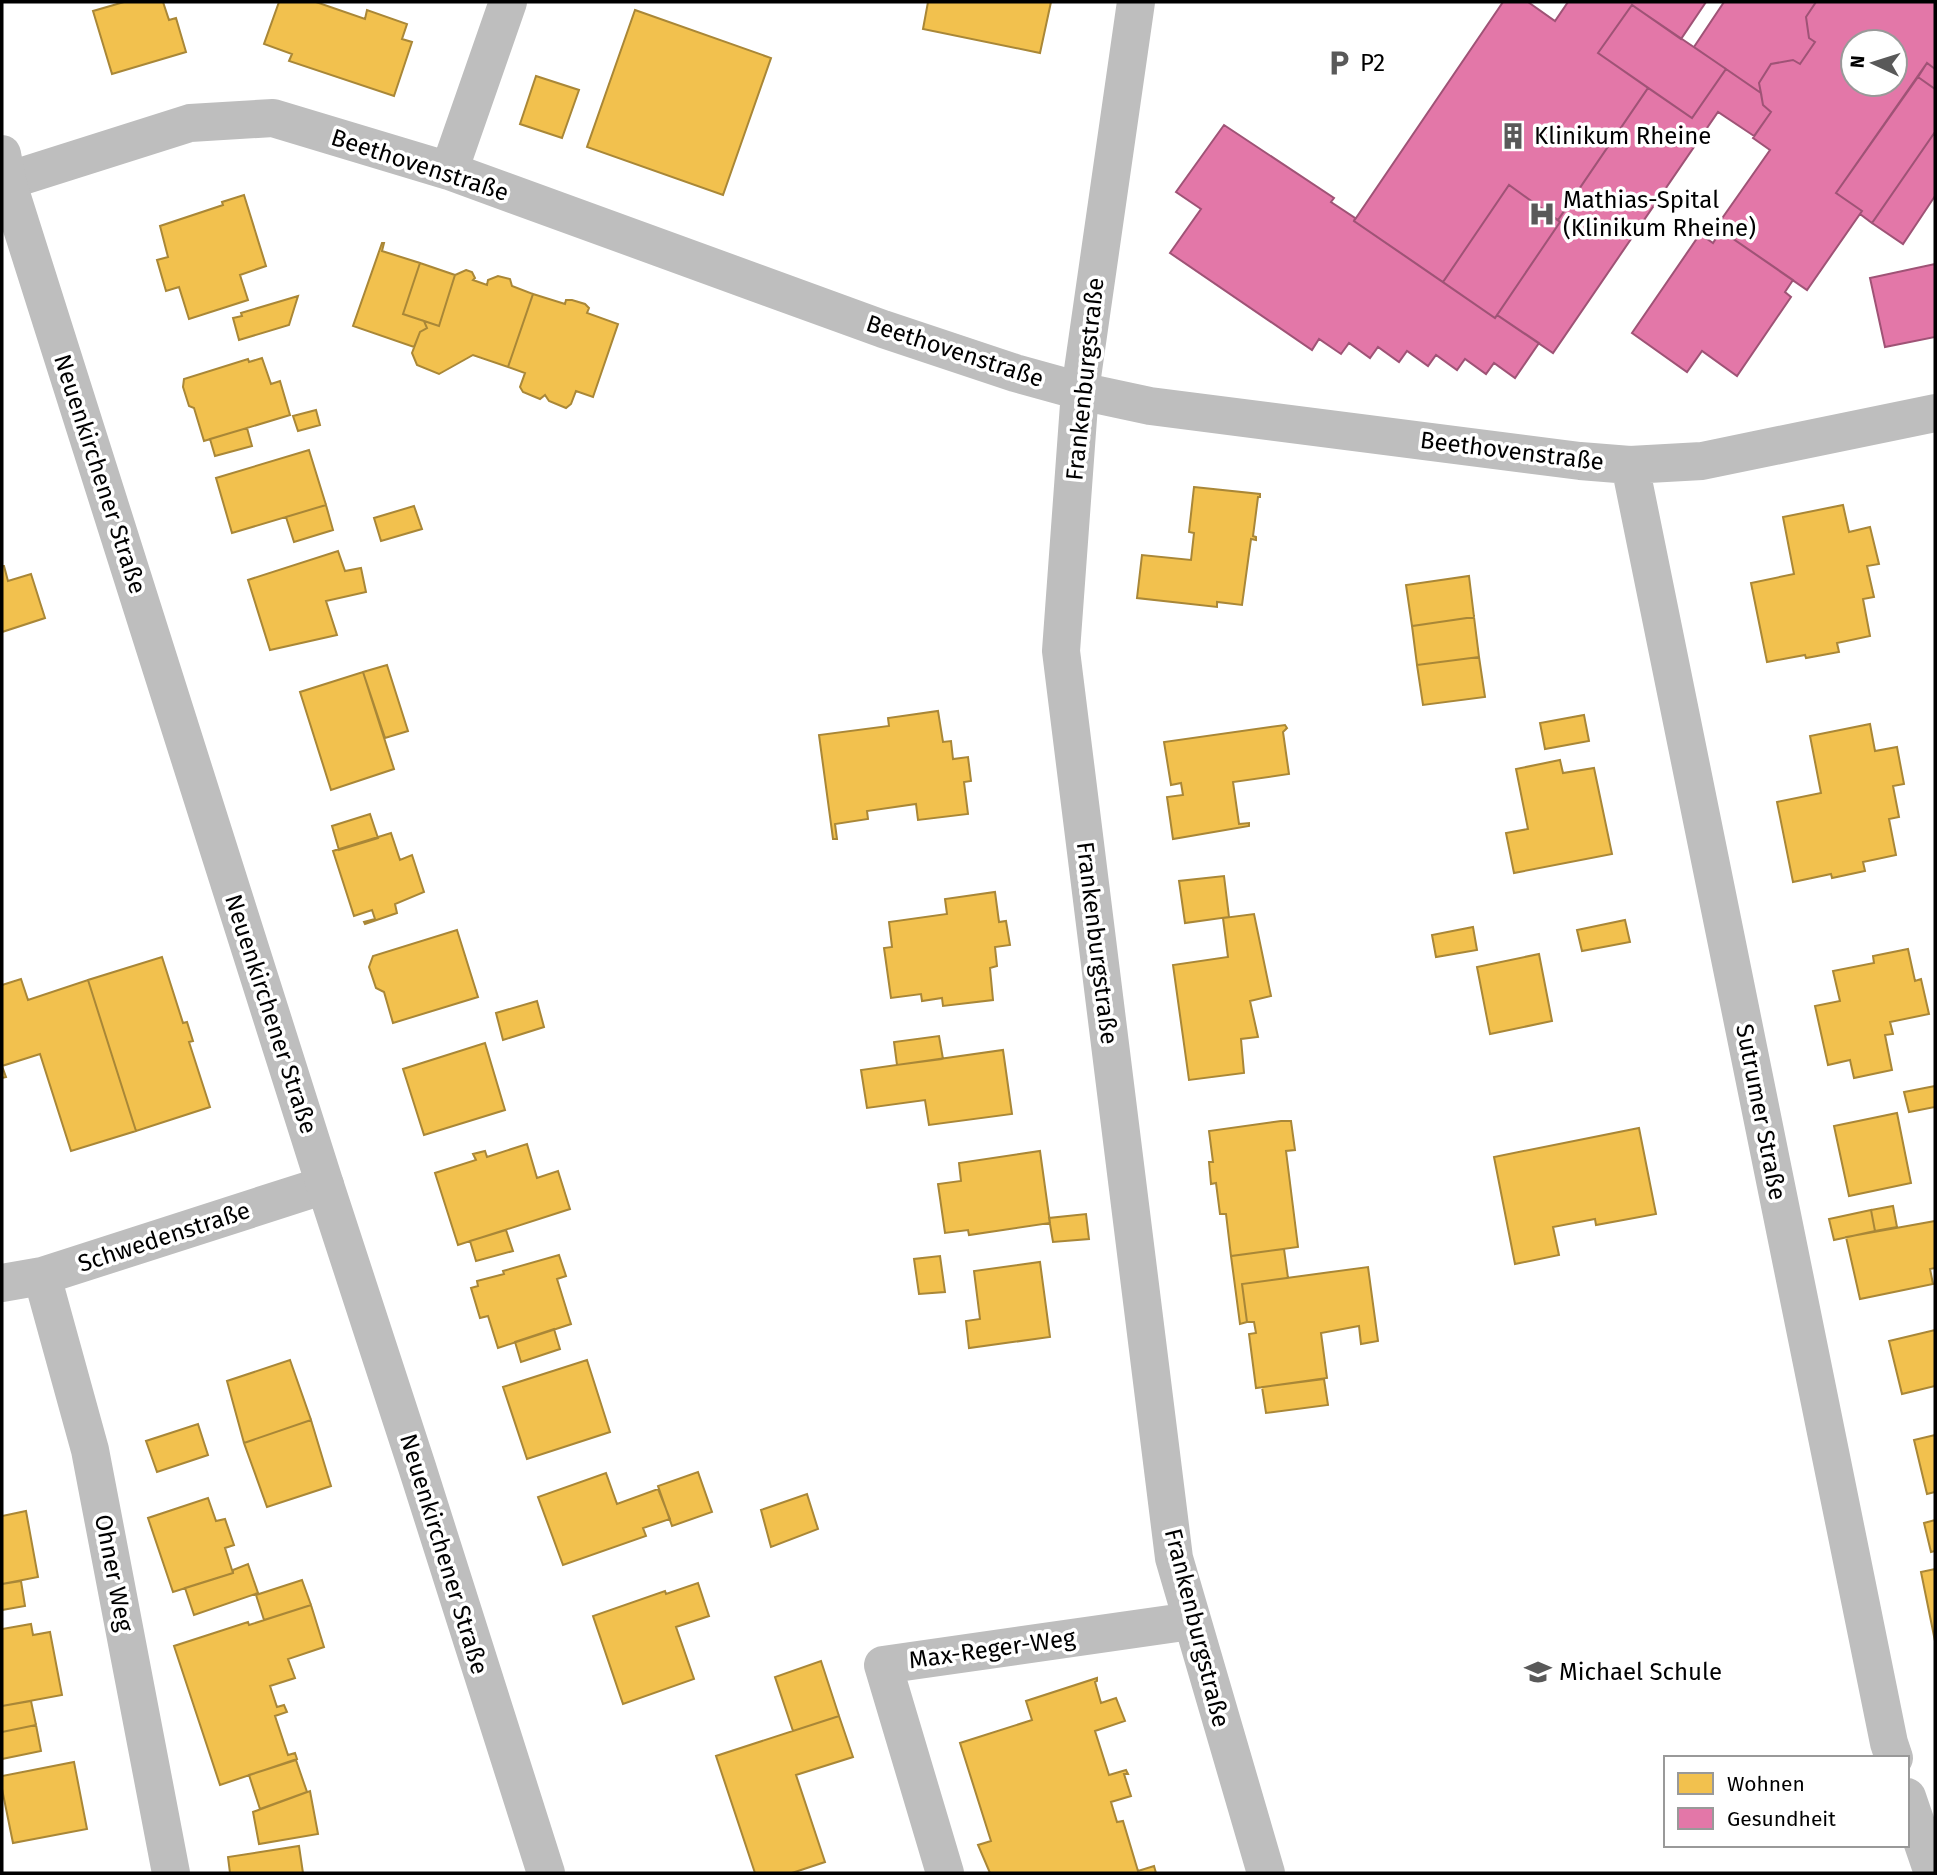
<svg xmlns="http://www.w3.org/2000/svg" width="1937" height="1875" viewBox="0 0 1937 1875" font-family="'Fira Sans',sans-serif">
<style>
.homes{fill:#f2c14e;stroke:#a98737;stroke-width:2}
.health{fill:#e377a8;stroke:#9f5376;stroke-width:2;fill-rule:evenodd}
.lines{fill:none;stroke-linecap:round;stroke-linejoin:round}
.minor{stroke:#bebebe;stroke-width:38}
.tertiary{stroke:#bebebe;stroke-width:38}
.labels{text-anchor:middle;stroke-width:7;stroke-linejoin:round;paint-order:stroke}
.poi-label{font-size:24px;fill:#000;stroke:#fff;text-anchor:start}
.street-label{font-size:24px;fill:#000;stroke:#fff}
</style>
<rect width="100%" height="100%" fill="#fff"/>
<path class="homes" d="M124,2h39l6,18 7,-2 10,34 -74,22 -19,-63z
M279,2h37l49,17 2,-9 40,14 -5,15 10,3 -18,54 -105,-35 3,-7 -28,-10z
M928,2h123l-11,51 -117,-24z
M635,10l136,48 -48,137 -136,-48z
M536,76l43,14 -17,48 -42,-14z
M244,195l22,71 -26,9 8,25 -59,19 -10,-32 -13,4 -9,-31 11,-3 -8,-31 63,-21 -1,-3z
M382,243h2l-2,8 38,12 -17,51 21,7 3,7 -7,4 -6,15 -61,-21z
M420,263l35,12 -16,51 -36,-12z
M466,270l6,2 3,6 -2,2 14,5 1,-5 10,-4 12,3 2,7 21,8 -25,73 -35,-12 -34,19 -22,-9 -5,-12 8,-21 7,-4 -3,-7 15,5 16,-51z
M533,294l32,10 1,-4h6l13,4 4,4 -2,5 31,11 -25,73 -17,-6 -5,13 -5,4 -17,-7 -4,-6 -5,4 -17,-7 -3,-5 5,-14 -17,-6z
M298,296l-9,29 -50,15 -6,-22 9,-2 -1,-3z
M262,358l9,26 9,-3 10,34 -86,26 -10,-33 -5,-2 -6,-19 1,-8 64,-20 1,3z
M316,410l4,15 -22,6 -5,-15z
M247,428l5,18 -37,10 -5,-17z
M309,450l17,55 -94,28 -16,-55z
M1194,487l66,7v3h-2l-5,39 3,1v3l-5,-1 -9,66 -25,-3v5l-80,-9 5,-43 49,5 3,-27 -5,-1z
M326,505l7,25 -39,12 -8,-25z
M1843,505l6,27 21,-5 9,37 -12,2 7,31 -11,2 7,37 -33,7 2,9 -33,6 -1,-3 -38,7 -16,-79 43,-9 -11,-57z
M414,506l8,23 -41,12 -7,-23z
M338,551l7,20 16,-3 5,24 -40,9 11,34 -67,15 -22,-70z
M2,566h2l4,15 23,-7 14,44 -43,14z
M1469,576l5,41 -62,9 -6,-41z
M1474,617l5,40 -62,8 -5,-39z
M1479,657l6,40 -62,8 -6,-40z
M387,665l21,66 -23,7 -22,-66z
M363,672l31,97 -63,21 -31,-98z
M938,711l5,31 8,-1 2,18 15,-2 3,24 -7,1 4,32 -50,6 -2,-16 -49,7 1,8 -33,5 2,15h-4l-14,-104 70,-9 -1,-8z
M1584,715l5,26 -44,8 -5,-26z
M1870,724l5,27 22,-4 7,37 -11,2 6,31 -10,2 7,36 -33,7 2,9 -33,7 -1,-4 -38,8 -16,-80 44,-9 -11,-57z
M1285,725l2,3 -4,4 6,42 -56,8 6,42 10,-1v3l-76,13 -6,-42 16,-2 -2,-12 -10,2 -7,-43z
M1560,760l3,13 31,-5 18,86 -98,19 -8,-40 22,-4 -12,-60z
M370,814l8,24 -39,12 -7,-24z
M391,833l9,27 12,-5 12,37 -29,12 2,9 -32,11 -1,-2 11,-3 -3,-9 -18,6 -21,-65z
M1224,876l5,41 -44,6 -6,-42z
M995,892l4,30 7,-1 4,24 -15,2 2,19 -7,2 3,32 -50,6 -1,-8 -20,3 -1,-7 -30,4 -7,-50 8,-1 -3,-25 58,-8 -2,-15z
M1254,914l17,82 -21,5 8,36 -17,2 3,34 -55,7 -16,-115 55,-8 -5,-39z
M1625,920l5,22 -48,9 -5,-21z
M1473,927l4,23 -41,7 -4,-22z
M457,930l21,67 -85,26 -9,-31 -8,-4 -7,-21 4,-11z
M1908,949l7,32 6,-2 8,35 -39,8 3,12 -8,1 7,35 -38,8 -4,-18 -22,5 -13,-59 25,-5 -7,-30 41,-8 -1,-7z
M1539,954l13,67 -62,13 -13,-67z
M162,957l21,66 4,-1 6,19 -4,1 21,65 -74,24 -48,-151z
M21,979l7,21 60,-20 48,151 -65,20 -31,-97 -38,12 4,11 -4,1v-93z
M537,1001l7,26 -41,13 -7,-27z
M939,1036l4,23 -46,6 -3,-23z
M485,1043l20,67 -81,25 -21,-66z
M1003,1050l9,64 -83,11 -4,-25 -58,8 -6,-38z
M1935,1086v21l-26,5 -5,-20z
M1897,1113l14,70 -62,13 -15,-70z
M1281,1121h10l4,29 -9,1 12,96 -67,9 -5,-42h-6l-4,-31 -5,1 -2,-22h4l-4,-31z
M1639,1128l17,86 -60,11 -1,-6 -42,8 6,28 -44,9 -21,-107z
M527,1144l10,34 21,-7 12,38 -112,36 -23,-72 41,-13 -3,-6 12,-3 2,6z
M1040,1151l10,72 -81,12 -1,-5 -23,3 -7,-49 23,-3 -2,-18z
M1893,1206l4,21 -22,4 -4,-21z
M1871,1210l4,21 -41,9 -5,-21z
M1086,1214l3,25 -36,3 -4,-24z
M1935,1221v47l-5,1 3,15 -73,15 -14,-62z
M506,1230l7,21 -37,10 -6,-20z
M1284,1249l4,29 -46,6 5,38 -7,2 -9,-68z
M559,1255l7,21 -9,3 14,45 -73,24 -10,-32 -8,2 -9,-30 7,-2 -1,-5 27,-7 -1,-3z
M940,1256l5,36 -26,2 -5,-35z
M1040,1262l10,75 -81,11 -3,-27 14,-2 -6,-48z
M1368,1267l10,74 -17,3 -2,-18 -38,7 6,45 -71,10 -7,-54 7,-1 -2,-11h-7l-5,-38z
M554,1329l6,20 -39,13 -6,-20z
M1935,1330v56l-33,8 -13,-53z
M290,1360l21,60 -67,23 -17,-62z
M587,1360l23,72 -83,27 -24,-72z
M1324,1379l4,26 -62,8 -4,-26z
M311,1420l20,66 -64,21 -23,-64z
M198,1424l10,31 -51,17 -11,-31z
M1935,1435v57l-8,2 -13,-54z
M698,1472l14,40 -40,14 -14,-40z
M606,1473l11,31 41,-15 12,30 -27,9 3,8 -83,29 -25,-68z
M807,1494l11,35 -47,18 -10,-37z
M208,1498l8,23 9,-2 9,26 -9,3 8,25 -60,19 -25,-74z
M26,1511l12,66 -36,7v-68z
M1935,1520v31l-4,1 -7,-29z
M248,1564l10,29 -64,22 -9,-27 48,-15v-3z
M1935,1569v72l-14,-69z
M302,1580l9,25 -47,15 -8,-25z
M21,1581l4,25 -23,4v-26z
M698,1583l11,33 -33,11 18,52 -71,25 -30,-88 72,-25 1,3z
M311,1605l13,42 -36,12 7,19 -25,8 7,21 7,-2 3,7 -12,4 13,39 7,-2 2,6 -77,26 -46,-139 74,-24 1,3z
M31,1624l2,11 17,-3 12,63 -60,11v-77z
M821,1661l18,55 -46,15 -18,-54z
M1097,1678v3l-2,1 6,21 15,-5 9,23 -30,10 14,44 17,-5 2,4h-4l7,22 -20,6 6,20 6,-1 15,50 16,-5 2,7h-166l-12,-28 13,-4 -31,-98 72,-23 -6,-19z
M31,1701l5,24 -34,7v-26z
M839,1716l14,41 -57,18 29,87 -33,11h-37l-39,-117z
M36,1725l5,26 -39,8v-27z
M296,1760l11,32 -47,17 -11,-34z
M74,1762l13,67 -74,14 -11,-54v-13z
M310,1791l8,43 -59,10 -6,-32z
M299,1846l4,27h-73l-2,-16z"/>
<path class="health" d="M1503,2h25l27,19 13,-19h138l-25,37 -49,-34 -34,48 50,35 -90,132 -49,-35 -66,97 -89,-61z
M1724,2h92l-10,15 3,21 6,4 -15,22 -7,-4 -22,4 -12,19 2,10 -67,-46z
M1816,2h119v67l-8,-6 -91,130 26,18 -55,79 -91,-63 54,-77 -17,-12 18,-26 -8,-7 -4,-22 12,-19 22,-4 7,4 15,-22 -6,-4 -3,-21zM1853,42h42v42h-42z
M1632,5l94,64 -34,49 -94,-65z
M1927,63l8,6v20l-17,-12z
M1726,69l35,24 2,12 8,7 -17,24 -36,-24 -165,241 -56,-38 63,-93 -2,-2 90,-132 44,30z
M1918,77l17,12v43l-63,91 -12,-9 2,-3 -26,-18z
M1224,125l110,73 -3,4 24,16 -1,3 141,97 2,-3 42,28 -24,35 -21,-15 -8,11 -21,-15 -8,11 -21,-15 -8,11 -21,-15 -8,11 -21,-15 -8,11 -21,-15 -8,11 -22,-15 -7,11 -142,-97 31,-44 -25,-17z
M1935,132v64l-32,48 -31,-21z
M1509,185l51,37 -65,96 -52,-36z
M1716,227l77,53 -8,12 6,5 -54,79 -35,-25 -15,21 -55,-39 68,-99 13,9 7,-11z
M1935,264v73l-50,10 -15,-69z"/>
<g class="lines">
<path class="minor" d="M1136,2l-56,389 -19,260 113,907 92,315
M449,171l59,-169
M7,181l183,-58 83,-5 176,53 434,158 132,44 65,18 70,15 430,55 50,4 72,-4 233,-48
M1630,465l259,1278 5,15
M42,1276l48,174 81,423
M2,1283l40,-7 283,-91
M1907,1797l26,76
M945,1873l-62,-208 308,-44"/>
<path class="tertiary" d="M2,154l5,27 318,1004 92,282 129,406"/>
</g>
<defs>
<symbol id="parking-bare" viewBox="-9 -9 18 18"><path d="M-3.5-5.5H1a3.5 3.5 0 0 1 0 7H-1V5.5H-3.5ZM-1-3.4V-.6H.8a1.4 1.4 0 0 0 0-2.8Z" fill="#595959" stroke="#fff" stroke-width="2.5" paint-order="stroke"/></symbol>
<symbol id="building-bare" viewBox="-9 -9 18 18"><path d="M-4-6H4V6H1V3H-1V6H-4ZM-2.5-4.3h1.7v1.8h-1.7ZM.8-4.3h1.7v1.8H.8ZM-2.5-1h1.7V.8h-1.7ZM.8-1h1.7V.8H.8Z" fill="#595959" stroke="#fff" stroke-width="2.5" paint-order="stroke"/></symbol>
<symbol id="hospital-bare" viewBox="-9 -9 18 18"><path d="M-5-5h3v3.5h4V-5h3V5h-3V1.5h-4V5h-3Z" fill="#595959" stroke="#fff" stroke-width="2.5" paint-order="stroke"/></symbol>
<symbol id="school-bare" viewBox="-9 -9 18 18"><path d="M0-5L7-2L0 1L-7-2ZM-4 1L0 2.5L4 1V4Q0 6-4 4Z" fill="#595959" stroke="#fff" stroke-width="2.5" paint-order="stroke"/></symbol>
</defs>
<g fill-rule="evenodd">
<use href="#parking-bare" x="1320" y="44" width="38" height="38"/>
<use href="#building-bare" x="1494" y="117" width="38" height="38"/>
<use href="#hospital-bare" x="1523" y="195" width="38" height="38"/>
<use href="#school-bare" x="1519" y="1653" width="38" height="38"/>
</g>
<g class="labels">
<g class="poi-label">
<text x="1360" y="71">P2</text>
<text x="1534" y="144">Klinikum Rheine</text>
<text x="1563" y="208">Mathias-Spital<tspan x="1563" dy="28">(Klinikum Rheine)</tspan></text>
<text x="1559" y="1680">Michael Schule</text>
</g>
<g class="street-label">
<text transform="translate(420 165) rotate(18)" y="8">Beethovenstraße</text>
<text transform="translate(955 351) rotate(18)" y="8">Beethovenstraße</text>
<text transform="translate(1085 379) rotate(-84)" y="8">Frankenburgstraße</text>
<text transform="translate(1512 451) rotate(7)" y="8">Beethovenstraße</text>
<text transform="translate(100 474) rotate(72)" y="8">Neuenkirchener Straße</text>
<text transform="translate(1097 943) rotate(83)" y="8">Frankenburgstraße</text>
<text transform="translate(271 1014) rotate(72)" y="8">Neuenkirchener Straße</text>
<text transform="translate(1761 1112) rotate(79)" y="8">Sutrumer Straße</text>
<text transform="translate(164 1237) rotate(-18)" y="8">Schwedenstraße</text>
<text transform="translate(444 1554) rotate(73)" y="8">Neuenkirchener Straße</text>
<text transform="translate(114 1573) rotate(79)" y="8">Ohner Weg</text>
<text transform="translate(1197 1628) rotate(76)" y="8">Frankenburgstraße</text>
<text transform="translate(992 1649) rotate(-8)" y="8">Max-Reger-Weg</text>
</g>
</g>
<rect width="1937" height="1875" fill="none" stroke="#000000" stroke-width="7"/>
<rect x="1664" y="1756" width="245" height="91" fill="#ffffff" stroke="#999999" stroke-width="2"/>
<rect x="1678" y="1773" width="35" height="21" fill="#f2c14e" stroke="#999999" stroke-width="2"/>
<text x="1727" y="1791" font-size="21" fill="#000000">Wohnen</text>
<rect x="1678" y="1808" width="35" height="21" fill="#e377a8" stroke="#999999" stroke-width="2"/>
<text x="1727" y="1826" font-size="21" fill="#000000">Gesundheit</text>
<g transform="translate(1874 63) rotate(274)"><circle r="33" fill="#ffffff" stroke="#999999" stroke-width="2"/>
<path d="M0-5L12 26L0 18L-12 26Z" fill="#595959"/>
<text y="-10" font-size="19" font-weight="bold" text-anchor="middle" fill="#000000">N</text>
</g>
</svg>
